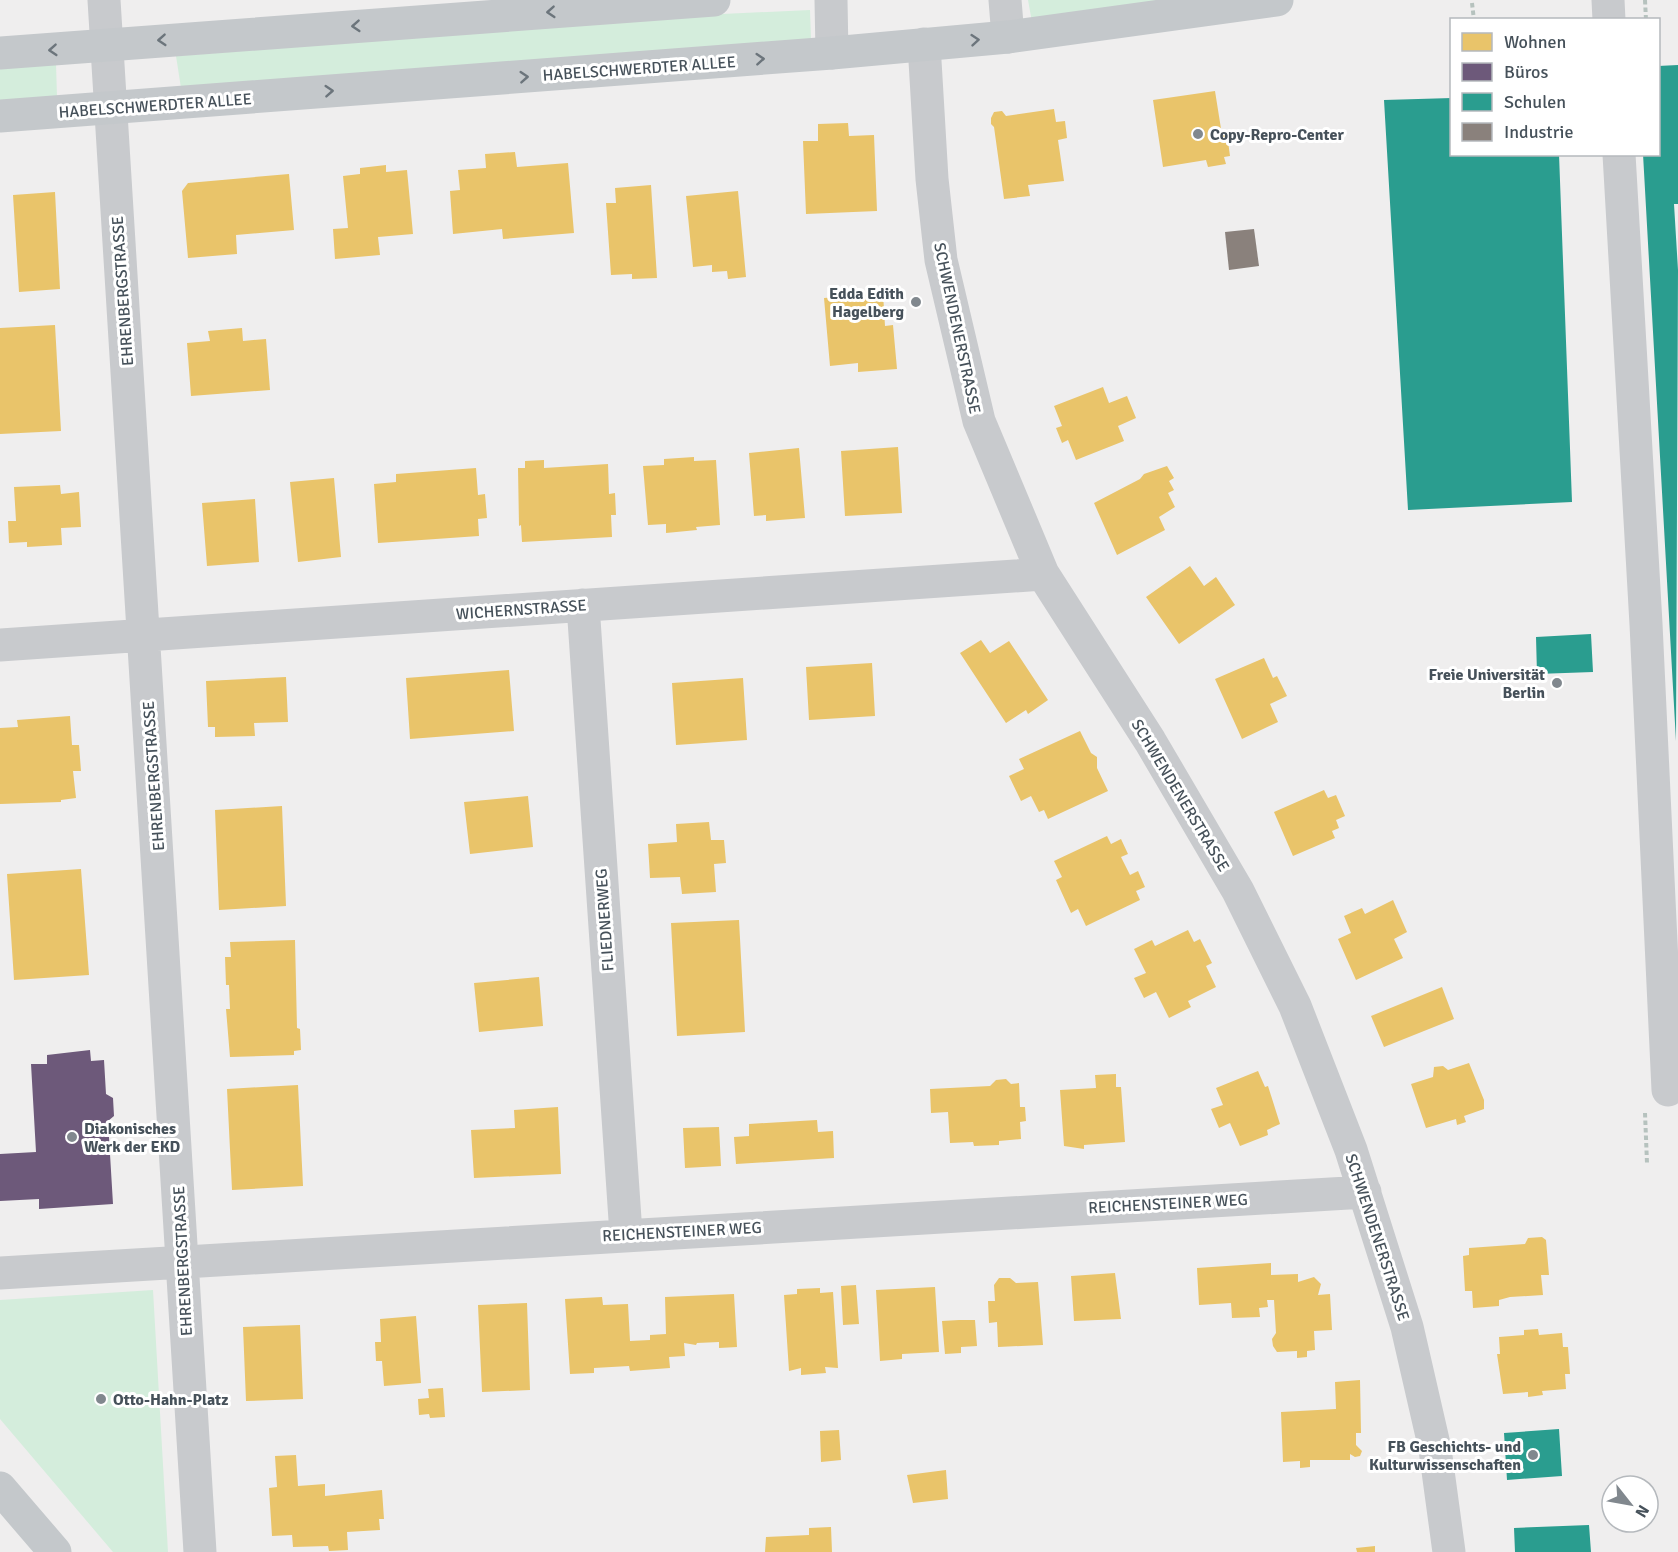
<svg xmlns="http://www.w3.org/2000/svg" width="1678" height="1552" viewBox="0 0 1678 1552" font-family="Signika,sans-serif">
<style>
.green{fill:#d4eddc}
.homes{fill:#e9c46a}
.offices{fill:#6d597a}
.schools{fill:#2a9d8f}
.industry{fill:#8a817c}
.lines{fill:none;stroke-linecap:round;stroke-linejoin:round}
.path{stroke:#b6c2be;stroke-width:4;stroke-dasharray:4.5 3;stroke-linecap:butt}
.minor{stroke:#c8cacd;stroke-width:33}
.major{stroke:#c4c8cb;stroke-width:33}
.oneway{stroke:#6c757c}
.poi-dot{fill:#81888e;stroke:#fff;stroke-width:2}
.labels{text-anchor:middle;stroke-width:6;stroke-linejoin:round;paint-order:stroke}
.street-label{font-size:16px;fill:#46515a;stroke:#fff}
.poi-label{font-size:16px;font-weight:bold;fill:#46515a;stroke:#fff;text-anchor:start}
</style>
<rect width="100%" height="100%" fill="#efeeee"/>
<path class="green" d="M1028,0h161l-157,22z
M810,10l1,29 -630,49 -5,-32 525,-41z
M56,63l1,34 -57,4v-34z
M153,1290l15,262h-55l-113,-133v-119z"/>
<path class="homes" d="M1215,91l7,44 5,-1 3,22 -6,1 2,7 -18,3 -2,-7 -43,7 -10,-67z
M1054,109l2,13 9,-1 2,17 -9,2 6,41 -36,4 2,11 -26,3 -10,-72 -3,-3v-6l3,-6 8,-1 4,5z
M848,123l1,13 25,-1 3,76 -71,3 -3,-73h15v-17z
M515,152l2,15 51,-4 6,70 -71,6 -1,-10 -49,5 -3,-43 10,-1 -2,-20 28,-2 -1,-14z
M386,165v7l21,-2 6,64 -35,3 2,18 -45,4 -2,-30 15,-1 -5,-52 17,-2v-6z
M289,174l5,56 -58,5 1,19 -49,4 -6,-67 6,-8z
M651,185l6,93 -25,1v-5l-21,1 -5,-72h10l-1,-15z
M738,191l8,86 -18,2 -1,-8 -15,1v-7l-19,2 -7,-71z
M55,192l5,97 -41,3 -6,-97z
M883,293l2,33 8,-1 4,44 -39,3v-9l-28,3 -6,-68z
M55,325l6,106 -61,3v-106z
M242,328l1,13 23,-2 4,51 -79,6 -4,-53 23,-2 -2,-10z
M1103,387l6,16 18,-7 9,22 -18,8 6,15 -48,19 -8,-20 -6,3 -6,-15 6,-2 -8,-20z
M898,447l4,66 -57,3 -4,-65z
M799,448l6,70 -39,3v-6l-12,1 -5,-63z
M694,457v4l22,-1 4,65 -24,2 1,3 -31,3v-9l-18,1 -5,-59 21,-1v-6z
M544,460v8l64,-4 1,30 6,-1 1,22h-5l1,22 -90,5 -1,-17 -2,1 -1,-58h7v-7z
M1167,466l7,12 -5,3 5,9 -6,3 7,14 -16,10 6,13 -48,25 -23,-52 46,-24 4,-5z
M476,468l2,27 7,-1 2,24 -9,1 1,17 -101,7 -4,-59 22,-2v-8z
M334,478l7,79 -43,5 -8,-80z
M60,485l1,9 18,-2 2,35 -20,1 1,17 -35,2v-5l-18,1 -1,-22h8l-2,-34z
M255,499l4,63 -52,4 -5,-63z
M1190,566l14,20 12,-9 19,28 -56,39 -33,-47z
M981,640l9,13 19,-12 39,59 -20,14 -2,-4 -20,13 -46,-70z
M1264,658l9,20 4,-2 10,20 -17,8 8,18 -36,17 -27,-60z
M872,663l3,53 -66,4 -3,-53z
M509,670l5,61 -104,8 -4,-61z
M286,677l2,45 -34,1 1,13 -40,1v-10h-7l-2,-46z
M743,678l4,62 -71,5 -4,-62z
M70,716l2,29h7l2,26h-8l3,27 -15,2v2l-61,2v-76l18,-1 -1,-7z
M1080,731l11,22 6,4v11l11,23 -60,28 -4,-9 -5,2 -8,-16 -10,5 -12,-25 15,-7 -5,-10z
M1324,790l4,8 8,-3 9,21 -9,4 3,8 -7,3 3,7 -42,18 -19,-44z
M528,796l5,51 -63,7 -6,-52z
M282,806l4,100 -67,4 -4,-100z
M709,822l2,18h13l2,23 -12,1 2,28 -34,2 -2,-17 -30,1 -2,-34 29,-2 -1,-18z
M1107,836l4,8 10,-5 7,15 -7,3 9,18 8,-4 7,16 -9,4 4,9 -54,26 -8,-17 -7,4 -15,-33 6,-3 -8,-16z
M81,869l8,106 -75,5 -7,-106z
M1393,900l14,32 -13,7 9,19 -47,22 -18,-41 13,-6 -7,-17 18,-8 3,6z
M739,920l6,112 -68,4 -6,-113z
M1188,930l6,12 6,-3 12,24 -6,3 10,21 -28,14 3,6 -22,11 -13,-26 -12,6 -10,-20 12,-5 -12,-24 18,-9 3,6z
M295,940l2,88 3,1 1,21 -7,1v4l-64,2 -4,-48h4l-1,-24h-3l-1,-28h6l-1,-15z
M539,977l4,49 -64,6 -5,-49z
M1442,987l12,32 -70,28 -13,-31z
M1469,1063l15,37v9l-20,7 2,6 -9,3 -1,-6 -30,9 -15,-44 22,-7 1,-10 9,-1 5,4z
M1258,1071l7,16 3,-1 12,38 -13,6 1,5 -28,11 -10,-23 -11,5 -8,-19 12,-4 -7,-17z
M1116,1074v13h5l4,55 -41,3v4l-20,-3 -4,-56 36,-2 -1,-13z
M1006,1079l5,5 8,-1 1,24h5l1,14 -6,1 1,17 -22,2v4l-25,1 -1,-4 -23,1 -2,-31 -17,1 -1,-24 60,-3 6,-6z
M298,1085l5,101 -71,4 -5,-101z
M558,1107l3,67 -87,4 -3,-48 44,-2 -1,-18z
M817,1120l1,12 15,-1 1,27 -98,6 -2,-27 15,-1v-12z
M719,1127l2,39 -36,2 -2,-40z
M1542,1237l4,3 3,35h-8l2,20 -33,2 -11,3v6l-26,2 -1,-17h-7l-2,-35 6,-1v-7l56,-4 3,-6z
M1271,1263v12l27,-1v8l16,-5 7,7 -3,11 12,-1 2,36 -18,1 1,19 -8,1v6l-10,1v-7l-20,1 -4,-6 -1,-7 4,-6 -2,-33h-7l1,7 -9,1 1,9 -28,1 -1,-15 -32,2 -2,-37z
M1115,1273l6,46 -47,2 -3,-45z
M999,1278h11l6,5 22,-1 5,63 -45,2 -1,-25 -8,1 -1,-22h7l-1,-16z
M856,1285l3,39 -16,1 -2,-39z
M935,1287l4,65 -37,2v5l-22,2 -4,-71z
M820,1288v5l13,-1 5,76 -13,-1 1,6 -25,2v-7l-12,3 -5,-76 13,-1v-5z
M734,1294l3,53 -18,1v-6l-22,1 -1,2 -12,-2 1,13 -16,1 1,11 -40,3 -1,-5 -35,2v5l-24,1 -5,-75 37,-2 1,8 25,-1 2,37 20,-1v-5l16,-1 -1,-37z
M527,1303l3,87 -48,2 -4,-87z
M416,1316l5,67 -37,3 -2,-25h-6l-1,-19h6l-1,-23z
M959,1320h16l2,26 -16,1v6l-16,1 -3,-33z
M300,1325l3,74 -57,2 -3,-74z
M1538,1329l1,6 23,-2 1,14h5l2,27h-5l1,15 -24,2 1,4 -15,2v-5l-25,2 -6,-40h3l-1,-17 25,-2v-5z
M1360,1380l1,53h-5v12l6,6 -2,5 -5,1 -5,-3v6h-40v7l-10,1v-7l-17,1 -2,-50 55,-3 -1,-27z
M443,1388l2,29 -15,1 -1,-4 -10,1 -1,-16 11,-1 -1,-9z
M839,1430l2,30 -20,2 -1,-31z
M296,1455l2,31 27,-2v12l57,-6 2,29h-5l1,11 -33,2 1,18 -19,1 -1,-5 -35,1 -1,-12 -20,1 -3,-48 8,-1 -2,-31z
M946,1470l2,29 -35,4 -6,-28z
M831,1527l1,25h-67l1,-15 43,-2v-7z
M1375,1546v6h-18l-1,-4z"/>
<path class="offices" d="M90,1050l1,11 13,-1 2,34 7,4 1,18 -6,5 5,83 -74,5v-10l-39,2v-47l36,-2 -5,-88h16v-9z"/>
<path class="schools" d="M1678,65v139h-4l4,66 -2,471 -33,-587h15v-88z
M1452,98v56h107l13,348 -164,8 -24,-410z
M1591,634l2,38 -56,2 -1,-37z
M1559,1429l3,47 -55,4 -3,-47z
M1589,1525l2,27h-76l-1,-24z"/>
<path class="industry" d="M1254,229l5,37 -30,4 -4,-38z"/>
<g class="lines">
<path class="path" d="M1645,0l1,20
M1472,3l2,17
M1645,1113l2,50"/>
<path class="minor" d="M104,0l96,1552
M831,0l1,53
M1005,0l3,37
M1608,0l1,20
M924,44l8,135 9,81 38,161 64,153 107,167 88,150 57,115 56,144 56,177 28,122 14,103
M1619,154l27,470 22,466
M583,605l43,629
M0,645l1043,-71
M0,1273l1365,-81"/>
<path class="major" d="M0,53l714,-53
M0,116l832,-63 176,-16 269,-37
M0,1488l55,64"/>
</g>
<defs><path id="oneway-chevron" d="M-2-3.5L2.5 0L-2 3.5" fill="none" stroke-width="1.6" stroke-linecap="round" stroke-linejoin="round" transform="scale(1.5)"/></defs>
<g class="oneway">
<use href="#oneway-chevron" transform="translate(551 12) rotate(176)"/>
<use href="#oneway-chevron" transform="translate(356 26) rotate(176)"/>
<use href="#oneway-chevron" transform="translate(162 40) rotate(176)"/>
<use href="#oneway-chevron" transform="translate(975 40) rotate(-5)"/>
<use href="#oneway-chevron" transform="translate(53 50) rotate(176)"/>
<use href="#oneway-chevron" transform="translate(760 59) rotate(-4)"/>
<use href="#oneway-chevron" transform="translate(524 77) rotate(-4)"/>
<use href="#oneway-chevron" transform="translate(329 91) rotate(-4)"/>
</g>
<g class="poi-dot">
<circle cx="1198" cy="134" r="6"/>
<circle cx="916" cy="302" r="6"/>
<circle cx="1557" cy="683" r="6"/>
<circle cx="72" cy="1137" r="6"/>
<circle cx="101" cy="1399" r="6"/>
<circle cx="1533" cy="1455" r="6"/>
</g>
<g class="labels">
<g class="street-label">
<text transform="translate(639 68) rotate(-4)" y="6">HABELSCHWERDTER ALLEE</text>
<text transform="translate(155 105) rotate(-4)" y="6">HABELSCHWERDTER ALLEE</text>
<text transform="translate(122 291) rotate(-94)" y="6">EHRENBERGSTRASSE</text>
<text transform="translate(958 328) rotate(78)" y="6">SCHWENDENERSTRASSE</text>
<text transform="translate(521 609) rotate(-4)" y="6">WICHERNSTRASSE</text>
<text transform="translate(153 776) rotate(-94)" y="6">EHRENBERGSTRASSE</text>
<text transform="translate(1181 795) rotate(59)" y="6">SCHWENDENERSTRASSE</text>
<text transform="translate(604 920) rotate(-94)" y="6">FLIEDNERWEG</text>
<text transform="translate(1168 1203) rotate(-3)" y="6">REICHENSTEINER WEG</text>
<text transform="translate(682 1231) rotate(-3)" y="6">REICHENSTEINER WEG</text>
<text transform="translate(1378 1237) rotate(72)" y="6">SCHWENDENERSTRASSE</text>
<text transform="translate(182 1261) rotate(-93)" y="6">EHRENBERGSTRASSE</text>
</g>
<g class="poi-label">
<text x="1210" y="140">Copy-Repro-Center</text>
<text x="904" y="299" text-anchor="end">Edda Edith<tspan x="904" dy="18">Hagelberg</tspan></text>
<text x="1545" y="680" text-anchor="end">Freie Universität<tspan x="1545" dy="18">Berlin</tspan></text>
<text x="84" y="1134">Diakonisches<tspan x="84" dy="18">Werk der EKD</tspan></text>
<text x="113" y="1405">Otto-Hahn-Platz</text>
<text x="1521" y="1452" text-anchor="end">FB Geschichts- und<tspan x="1521" dy="18">Kulturwissenschaften</tspan></text>
</g>
</g>
<rect x="1450" y="18" width="210" height="138" fill="#ffffff" stroke="#b5b9bd" stroke-width="1.5"/>
<rect x="1462" y="33" width="30" height="18" fill="#e9c46a" stroke="#b5b9bd" stroke-width="1.5"/>
<text x="1504" y="48" font-size="18" fill="#46515a">Wohnen</text>
<rect x="1462" y="63" width="30" height="18" fill="#6d597a" stroke="#b5b9bd" stroke-width="1.5"/>
<text x="1504" y="78" font-size="18" fill="#46515a">Büros</text>
<rect x="1462" y="93" width="30" height="18" fill="#2a9d8f" stroke="#b5b9bd" stroke-width="1.5"/>
<text x="1504" y="108" font-size="18" fill="#46515a">Schulen</text>
<rect x="1462" y="123" width="30" height="18" fill="#8a817c" stroke="#b5b9bd" stroke-width="1.5"/>
<text x="1504" y="138" font-size="18" fill="#46515a">Industrie</text>
<g transform="translate(1630 1504) rotate(121)"><circle r="28" fill="#ffffff" stroke="#b5b9bd" stroke-width="1.5"/>
<path d="M0-4.5L10 22L0 15L-10 22Z" fill="#81888e"/>
<text y="-9" font-size="16" font-weight="bold" text-anchor="middle" fill="#46515a">N</text>
</g>
</svg>
